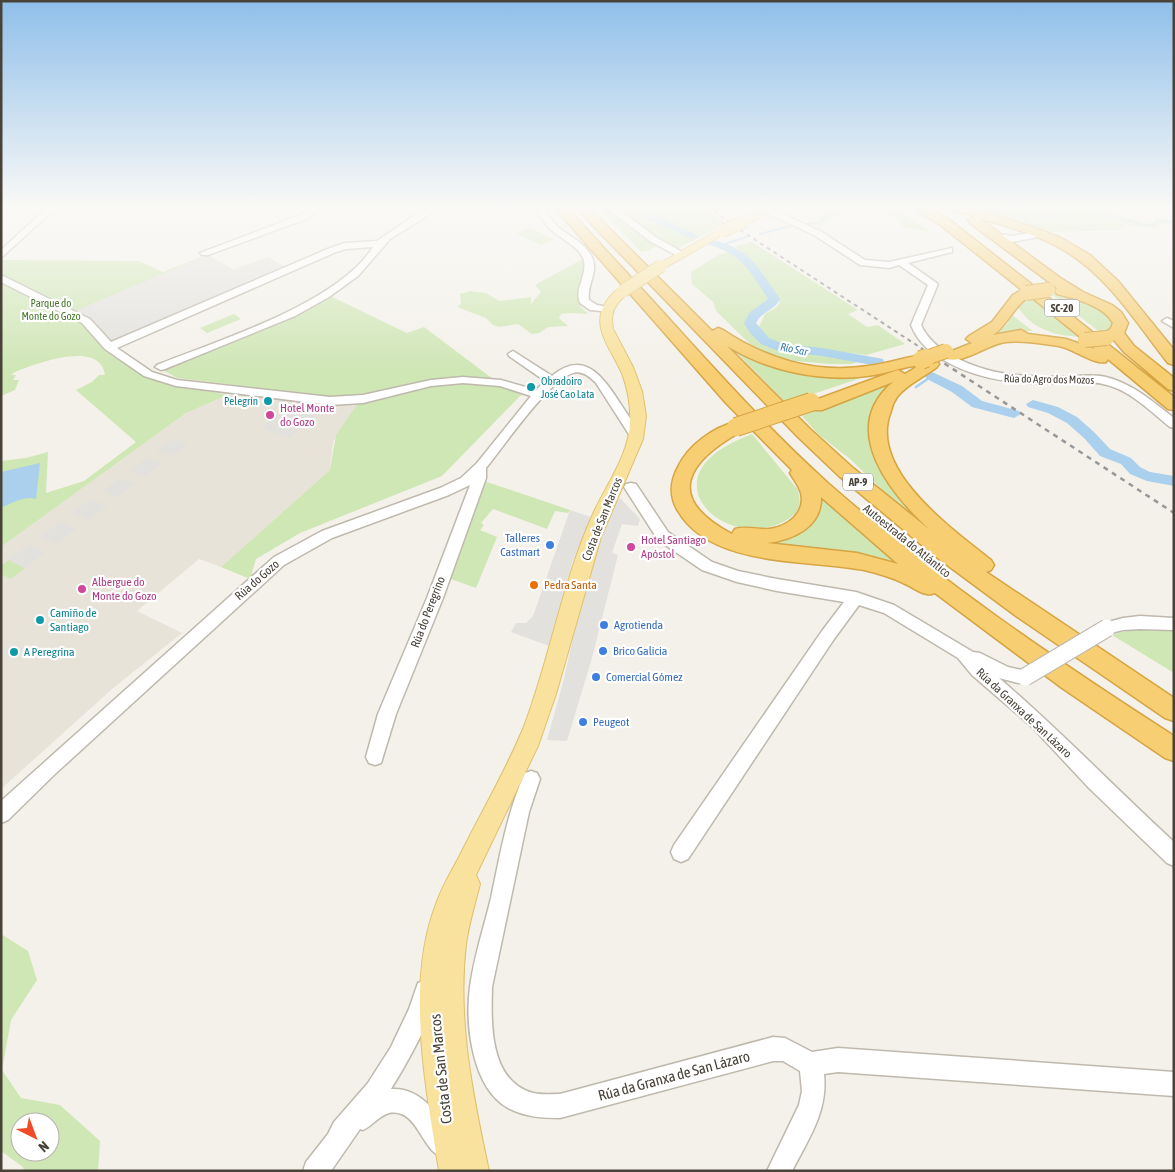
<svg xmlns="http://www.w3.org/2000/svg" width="1175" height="1172" viewBox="0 0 1175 1172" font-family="'Asap Condensed',sans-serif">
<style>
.residential{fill:#e8e3d8}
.green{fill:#cfe6b5;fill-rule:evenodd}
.parking{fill:#e3e1de}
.water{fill:#aad0ed}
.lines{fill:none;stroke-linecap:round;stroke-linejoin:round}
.stream-far1{stroke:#aad0ed;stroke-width:2}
.stream{stroke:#aad0ed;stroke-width:2.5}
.river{fill:#aad0ed;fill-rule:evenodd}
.minor-casing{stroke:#bfb9ad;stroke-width:3}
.major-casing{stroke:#dfc06e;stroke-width:2}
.highway-casing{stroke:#d6a442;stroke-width:3}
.minor{fill:#fff;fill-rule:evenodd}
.major{fill:#f9e29e;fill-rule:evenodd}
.highway{fill:#f7ce72;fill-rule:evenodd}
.rail-far1{stroke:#989898;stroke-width:2;stroke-dasharray:4 4;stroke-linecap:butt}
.rail{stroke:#989898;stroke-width:2.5;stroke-dasharray:5 5;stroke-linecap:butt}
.minor-bridge-casing{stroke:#bfb9ad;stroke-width:19;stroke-linecap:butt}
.major-bridge-casing{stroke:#dfc06e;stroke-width:14;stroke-linecap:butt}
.highway-bridge-far1-casing{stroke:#d6a442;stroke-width:16;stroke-linecap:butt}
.highway-bridge-casing{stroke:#d6a442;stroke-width:20;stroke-linecap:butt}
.minor-bridge{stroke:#fff;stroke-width:17}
.major-bridge{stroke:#f9e29e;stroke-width:12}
.highway-bridge-far1{stroke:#f7ce72;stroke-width:14}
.highway-bridge{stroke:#f7ce72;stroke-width:18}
.culture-dot{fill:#0f9aa8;stroke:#fff;stroke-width:2}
.hotel-dot{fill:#d1479c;stroke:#fff;stroke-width:2}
.shop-dot{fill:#3f7fe0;stroke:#fff;stroke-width:2}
.food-dot{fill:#e8710a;stroke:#fff;stroke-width:2}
.labels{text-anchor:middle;stroke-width:4.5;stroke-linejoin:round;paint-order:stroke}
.far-park-label{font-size:11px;fill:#48782e;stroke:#fff}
.shield{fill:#fff;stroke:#7f7b74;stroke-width:1}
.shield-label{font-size:11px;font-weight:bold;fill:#484238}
.far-water-label{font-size:11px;font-style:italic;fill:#3679b0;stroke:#fff}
.far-street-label{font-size:11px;fill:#484238;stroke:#fff}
.far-culture-label{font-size:11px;fill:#0d838f;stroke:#fff;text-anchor:start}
.hotel-label{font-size:12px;fill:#b23c85;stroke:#fff;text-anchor:start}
.street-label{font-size:12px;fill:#484238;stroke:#fff}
.shop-label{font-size:12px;fill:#366cbe;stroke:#fff;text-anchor:start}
.food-label{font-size:12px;fill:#c56008;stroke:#fff;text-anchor:start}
.culture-label{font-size:12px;fill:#0d838f;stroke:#fff;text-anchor:start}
.near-street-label{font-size:15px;fill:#484238;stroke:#fff}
</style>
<rect width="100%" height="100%" fill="#f4f1ea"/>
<path class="residential" d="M228,395l130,8 -25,39 -3,28 -109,97 -22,-8 -62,52 45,22 -70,56 -111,100v-242l185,-134z"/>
<path class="green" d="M596,206h9l54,38 -11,7 -7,1z
M612,206h91l22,18 -48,25z
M842,206h50l39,26 -28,-5c-4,-13 -28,-20 -40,-20 -9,0 -38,11 -40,18h-16l12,-3 1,-6z
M966,206h50l21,4 18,-1 5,-3h28l16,3 44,16c8,-7 16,-5 26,-5v5l-12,-1 -7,5 -30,-5 -6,6 -70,2z
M529,228l25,11 -13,6 -24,-11z
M752,242l106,68 -10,4 19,13 11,-2 27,19 -39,11 -78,-10 -11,-3 -15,-7 -3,-8 6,-13 12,-7 3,-5c-11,-22 -27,-41 -45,-56z
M733,251l10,6 26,43c-10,6 -20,13 -23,24l16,17 16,8 46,5 38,7 -11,3h-21l-45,-4 -16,-5 -18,-10 -35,-34 -3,-9 -21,-18 -1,-12 27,-17z
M207,255l27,15 34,-13 -133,75 -25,10 52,40 66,13 -42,18 -185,134v-86l25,-3 22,-6 -2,41 38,-12 52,-39 -60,-52 16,-8 7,-7h6c-5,-36 -70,-11 -90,-3l-4,3h5l-3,5h6l-4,10 -14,6v-135l2,-1 136,1 24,11z
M581,260l4,5c-4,10 -10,30 -5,40 1,3 6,6 8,9l-16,-1 -11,1 -2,4 9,8 -20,1 -9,6 -7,1 -14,-10 -19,3 -6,-2 -7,-7 -29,-11 4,-3 -1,-10 10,-3 16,2 13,8 32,-4v7l10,-12 -6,-7z
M1050,293l10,1 39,13 14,15 -3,9 -8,3z
M328,295l79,38 17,-6 69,52 -25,-2 -20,1 -21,2 -69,16 -25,1 -156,-19 -16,-9z
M1032,296l50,41c-25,-1 -50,-7 -64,-30l5,-8z
M234,314l7,5 -34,14 -7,-5z
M1012,315l21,16h-15l-23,4 12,-11z
M732,348c24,14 53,25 81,28 21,2 43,-2 63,-3l-90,30z
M891,381l-14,80 80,89 -65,-51 -42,-40 -32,-25 -16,-18z
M456,383l46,4 20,7 -80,82 -142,57 -44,26 -6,20 -29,-12 109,-97 6,-35 22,-32 73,-18z
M752,434l46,56c4,17 1,22 -13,31 -29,16 -72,7 -86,-24 -3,-8 -3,-18 1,-26 11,-20 33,-29 52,-37z
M484,481l86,29 -2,3 -13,-2 -8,18 -54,-20 -12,14 3,2 -4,5 17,7 -21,51 -28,-10z
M817,490l104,88 -153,-34v-4c32,-9 55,-10 49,-50z
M9,560l16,8 -14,11 -10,-5v-8z
M1136,628h38v45l-62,-38z
M1,934l27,17 9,29 -26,40 -9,50 19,28 39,7 40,36 -2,30h-74l-1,-4 -22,-16zM20,1122h30v30h-30z"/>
<path class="parking" d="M207,255l27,15 34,-13 19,11 -177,74 -5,-10 -12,-11 -18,-10z
M294,402l33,5 -38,31 -28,-10z
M173,439l15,6 -16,11 -16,-6z
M147,458l15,6 -16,12 -16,-6z
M120,478l15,6 -17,13 -16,-6z
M620,498l20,21 -2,7 -16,-2 -10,29 6,2 -26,103 -25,83 -20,-1 17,-61 23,-106 26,-69z
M91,499l16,7 -19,14 -16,-7z
M570,510l21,7 -19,46 -23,83 -38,-14 5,-9h10l7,-7z
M60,522l16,7 -19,15 -17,-7z
M29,545l17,7 -21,16 -16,-8z"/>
<path class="water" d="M40,463l-4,36c-11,-4 -23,4 -34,8l-1,-35z"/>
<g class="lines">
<path class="stream-far1" d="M876,206l19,2
M902,208h10
M932,208h20
M970,208l53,2 18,6 28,-1 5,-4 9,-2 63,16h8l3,-5 17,1
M802,225l18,-3 2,-4 25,-12
M760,234l35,-9
M725,244l21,-7"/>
<path class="stream" d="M916,387l16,-11"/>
<path class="river" d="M635,206h11l9,9 44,21 -5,3 -4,-1 -43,-19z
M713,240c37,8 47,30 67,59 -5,11 -19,13 -24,24l13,15 15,6 38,4 56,10 5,1 1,3 -1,3 -5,1 -56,-10 -44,-5 -17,-7 -11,-11 -6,-10 6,-11 18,-13c-17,-26 -27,-46 -59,-54l-1,-2 1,-2z
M932,372l30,14 20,15 37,10 2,3 -7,4 -42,-11 -20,-15 -25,-13 -2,-3 2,-3z
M1033,400l25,7 19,10 17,15 16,17 21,9 9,9 10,5 24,4v10l-27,-5 -17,-7 -9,-10 -21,-8 -16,-18 -17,-15 -19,-10 -20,-6 -2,-3z"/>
<defs>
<path id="minor" d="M49,206h9l-57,52v-8z
M312,206h9l-12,12 -101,37h-6l-2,-2 103,-39z
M432,206h11l-53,33 -32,37 -29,21 -34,19 -130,53 -4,1 -6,-3 2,-2c62,-25 180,-61 216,-118l-27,2 -10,3 -219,96 35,24 25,8 153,17 33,-2 68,-15 32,-3 38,3 35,10 9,-9 -36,-25 -1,-2 5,-3 39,25c32,-27 51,1 68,27 6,10 13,19 20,29l2,4 -2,3h-8l-36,-56c-6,-6 -14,-13 -23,-10 -23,6 -70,74 -87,95v10l-43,120 -47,116 -15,49 -6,2 -6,-2 -3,-6 12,-43 49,-116 43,-113 -21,10 -117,43 -48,27 -229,209 -47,46 -7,3v-22l273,-244 48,-26 118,-43 21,-10 16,-15 54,-67 -31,-10 -37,-3 -32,3 -68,17 -33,2 -154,-19 -32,-10 -39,-27 -23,-26 -81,-41v-7l89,44 21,23 219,-94 15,-5 32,-2 41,-28z
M534,206h9c4,7 8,14 14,20 12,11 35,19 37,39 1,12 -7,22 -5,35l8,5 16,3v4l-23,-2 -10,-7c-6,-14 7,-27 4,-42 -4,-15 -24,-22 -34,-32 -6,-7 -11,-15 -16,-23z
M604,206h10l43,32 29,16 -5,3 -3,-1 -27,-14z
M767,207l53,24 45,29 24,2 63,-14v4l-44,11 30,21 -17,41c7,15 18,23 32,31 36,20 71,21 111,21 14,-1 28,-3 42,0 27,7 46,24 68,41v10l-4,-1c-20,-16 -41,-38 -67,-43 -13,-3 -28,-1 -41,-1 -41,1 -78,-1 -115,-21 -16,-9 -29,-19 -36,-37l17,-40 -29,-20 -10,3 -29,-3 -46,-30 -50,-23v-4z
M1040,231l4,3 -1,2 -31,6 -17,-3 -1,-2 4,-3 14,2z
M1167,318l7,3v7l-12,-7z
M631,483l5,1 32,48 44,30 26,9 39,8 79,13 38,13 79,47 7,1 28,14 23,5 2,5 -2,5 -13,1 -19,-5c61,52 116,110 175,164v24l-7,-3 -78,-75 -57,-61 -60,-52 -14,-17 -74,-45 -25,-8 -25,34 -146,220 -7,3 -7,-3 -3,-7 3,-7 148,-214 22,-29 -67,-11 -40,-9 -35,-12 -44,-30 -34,-53 2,-3z
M1140,616l34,2v12l-34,-1 -17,1 -16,4 -6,-2 -2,-4 2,-4 22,-6z
M531,771l6,2 3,6 -11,33 -37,175c-1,36 -3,94 41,106 8,2 18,1 27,1l213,-57 12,1 27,14 26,-4 336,24v24l-336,-24 -14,2c4,37 -15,64 -32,97h-25l32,-66 3,-14 -2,-20 -17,-10h-10l-213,57c-18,0 -35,-1 -52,-10 -36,-20 -43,-84 -38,-121 4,-30 14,-60 21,-89 9,-42 16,-86 34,-125z
M426,980l8,3c1,3 3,5 3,7 2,18 -36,83 -46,99 32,-2 51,29 61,55l-3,9 -9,3c-19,-8 -23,-48 -51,-43 -9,2 -17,13 -26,17l-3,-1 -29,42h-28l3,-9 22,-28 6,-12 34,-39 23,-36 18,-38 9,-26z"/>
<path id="major" d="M766,206h14l-31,17h-8l-1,-2z
M722,228l4,1 2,2 -2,2 -61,35h-8l-2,-2z
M623,287l6,4 -11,12 -5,8 -1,9 1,9 20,38 9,24 4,25 -3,23 -42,98 -45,157 -18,52 -62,129 4,9c-5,20 -11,39 -14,60 -9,76 7,152 23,227h-50c-13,-83 -34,-187 -3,-267 6,-17 15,-32 23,-47 22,-45 49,-89 67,-136 25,-68 37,-141 67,-207 13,-29 36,-59 37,-91 1,-16 -2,-32 -7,-47 -9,-24 -34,-48 -17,-74 4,-6 10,-13 17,-15z"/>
<path id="highway" d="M553,206h13c34,39 70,76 104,114 52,57 102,113 159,164 107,94 225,175 345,252v25l-9,-3 -103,-70 -127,-95c-4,1 -5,2 -8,1 -8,-1 -16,-8 -24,-11 -12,-6 -26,-10 -39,-13 -57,-11 -152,-2 -186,-59 -9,-15 -8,-29 0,-44 10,-21 35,-40 58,-45l6,1 3,4 -3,4c-56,31 -78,67 -10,103l3,-5c12,-3 23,1 34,0 18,-2 37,-16 32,-36 -2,-7 -7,-13 -11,-20l2,-3 -66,-67zM821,497l77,67 -41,-11 -90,-10c26,-3 55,-16 54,-46z
M574,206h13l125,125 6,-3 5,2c43,29 93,44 145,36 18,-2 35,-8 53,-11l6,2 2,3 8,1 2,3 -2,3c-13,10 -30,17 -40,30 -3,4 -5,9 -6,14 -24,58 61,118 100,149l3,5 -3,5 -5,2 188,126v23l-9,-3 -149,-102 -81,-60 -96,-80 -41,-39zM727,346c41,25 92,36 140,30 18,-2 35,-9 53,-11l-15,9 -7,-4 -6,2 -82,30 -2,4 2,4h12l71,-28c-56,47 -2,112 37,148l-77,-62 -43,-39z
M908,206h16l23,12 153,120 11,-10 2,-5c-10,-18 -38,-24 -56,-29l-2,-3 2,-3 -87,-65 -2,-3 6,-4 -24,-7 -2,-3h18l66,21 29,11 29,17 28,26 56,69v15l-6,-2c-31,-39 -59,-86 -103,-112 -26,-16 -56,-24 -86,-33l80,59 24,15 29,13 9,7 7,11 -4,10 10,13 40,32v13l-6,-2 -44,-37 -10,-12 -9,2 69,55v13l-6,-1 -60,-50 -2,3c-12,3 -32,-13 -47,-16 -14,-2 -39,-6 -53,-4 -18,2 -42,22 -59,17l-2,-3 2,-3 25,-10 -6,-4 3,-3 23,-14 21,-27 9,-5 -83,-66zM1030,296l65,53 -29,-10 -38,-5 -7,-4 -28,5c15,-10 21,-30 37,-39z"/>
</defs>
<use href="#minor" class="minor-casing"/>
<use href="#major" class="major-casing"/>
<use href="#highway" class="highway-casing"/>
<use href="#minor" class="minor"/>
<use href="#major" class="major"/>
<use href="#highway" class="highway"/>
<path class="rail-far1" d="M708,206l29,22 201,131"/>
<path class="rail" d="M936,358l238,155"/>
<defs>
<path id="minor-bridge" d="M1025,677l82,-49"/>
<path id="major-bridge" d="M722,231l23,-10
M623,291l38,-25"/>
<path id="highway-bridge-far1" d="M1026,293l22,-3
M1085,340l22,-2
M923,359l23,-8"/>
<path id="highway-bridge" d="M921,360l5,-2
M736,427l75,-25"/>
</defs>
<use href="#minor-bridge" class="minor-bridge-casing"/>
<use href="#major-bridge" class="major-bridge-casing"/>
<use href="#highway-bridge-far1" class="highway-bridge-far1-casing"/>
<use href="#highway-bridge" class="highway-bridge-casing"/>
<use href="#minor-bridge" class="minor-bridge"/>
<use href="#major-bridge" class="major-bridge"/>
<use href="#highway-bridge-far1" class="highway-bridge-far1"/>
<use href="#highway-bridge" class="highway-bridge"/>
</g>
<linearGradient id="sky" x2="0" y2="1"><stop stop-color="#8fbfea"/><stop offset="0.56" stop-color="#faf9f6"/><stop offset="1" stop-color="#faf9f6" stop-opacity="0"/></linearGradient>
<rect width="1175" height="370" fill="url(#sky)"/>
<g class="culture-dot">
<circle cx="531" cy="387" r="5"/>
<circle cx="268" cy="401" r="5"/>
<circle cx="40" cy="620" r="5"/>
<circle cx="14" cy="652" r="5"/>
</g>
<g class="hotel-dot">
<circle cx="270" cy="415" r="5"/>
<circle cx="631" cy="547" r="5"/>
<circle cx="82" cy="589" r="5"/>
</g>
<g class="shop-dot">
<circle cx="550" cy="545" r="5"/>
<circle cx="604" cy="625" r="5"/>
<circle cx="603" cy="651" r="5"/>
<circle cx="596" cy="677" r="5"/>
<circle cx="583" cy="722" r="5"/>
</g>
<circle class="food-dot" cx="534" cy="585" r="5"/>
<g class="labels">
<g class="far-park-label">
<text x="51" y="307">Parque do<tspan x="51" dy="13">Monte do Gozo</tspan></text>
</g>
<g class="shield">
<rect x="1044.5" y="299.5" width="35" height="17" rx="4"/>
<rect x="843" y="473.5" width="30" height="17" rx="4"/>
</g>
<g class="shield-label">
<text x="1062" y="312">SC-20</text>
<text x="858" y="486">AP-9</text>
</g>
<g class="far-water-label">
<text transform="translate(794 349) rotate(11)" y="4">Río Sar</text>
</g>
<g class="far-street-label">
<text transform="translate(1049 379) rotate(1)" y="4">Rúa do Agro dos Mozos</text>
</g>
<g class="far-culture-label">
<text x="541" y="385">Obradoiro<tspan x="541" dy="13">José Cao Lata</tspan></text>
<text x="258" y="405" text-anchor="end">Pelegrín</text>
</g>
<g class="hotel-label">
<text x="280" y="412">Hotel Monte<tspan x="280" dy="14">do Gozo</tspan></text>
<text x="641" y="544">Hotel Santiago<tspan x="641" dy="14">Apóstol</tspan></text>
<text x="92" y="586">Albergue do<tspan x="92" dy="14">Monte do Gozo</tspan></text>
</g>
<g class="street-label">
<text transform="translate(602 519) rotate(-68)" y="4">Costa de San Marcos</text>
<text transform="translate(907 541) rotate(39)" y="4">Autoestrada do Atlántico</text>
<text transform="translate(257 580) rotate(-41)" y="4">Rúa do Gozo</text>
<text transform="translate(428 612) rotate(-69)" y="4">Rúa do Peregrino</text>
<text transform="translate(1024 713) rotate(43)" y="4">Rúa da Granxa de San Lázaro</text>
</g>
<g class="shop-label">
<text x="540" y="542" text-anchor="end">Talleres<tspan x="540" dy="14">Castmart</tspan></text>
<text x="614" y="629">Agrotienda</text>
<text x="613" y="655">Brico Galicia</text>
<text x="606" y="681">Comercial Gómez</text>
<text x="593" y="726">Peugeot</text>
</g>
<g class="food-label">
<text x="544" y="589">Pedra Santa</text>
</g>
<g class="culture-label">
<text x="50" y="617">Camiño de<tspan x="50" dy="14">Santiago</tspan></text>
<text x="24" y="656">A Peregrina</text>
</g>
<g class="near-street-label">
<text transform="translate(441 1069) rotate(-96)" y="5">Costa de San Marcos</text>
<text transform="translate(674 1076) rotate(-15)" y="5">Rúa da Granxa de San Lázaro</text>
</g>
</g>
<rect width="1175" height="1172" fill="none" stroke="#484238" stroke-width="5"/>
<g transform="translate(35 1137) rotate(138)"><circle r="24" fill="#ffffff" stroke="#b6b3af"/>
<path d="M0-4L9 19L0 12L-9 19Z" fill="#f04a26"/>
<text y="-8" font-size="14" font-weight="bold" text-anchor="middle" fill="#484238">N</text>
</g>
</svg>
